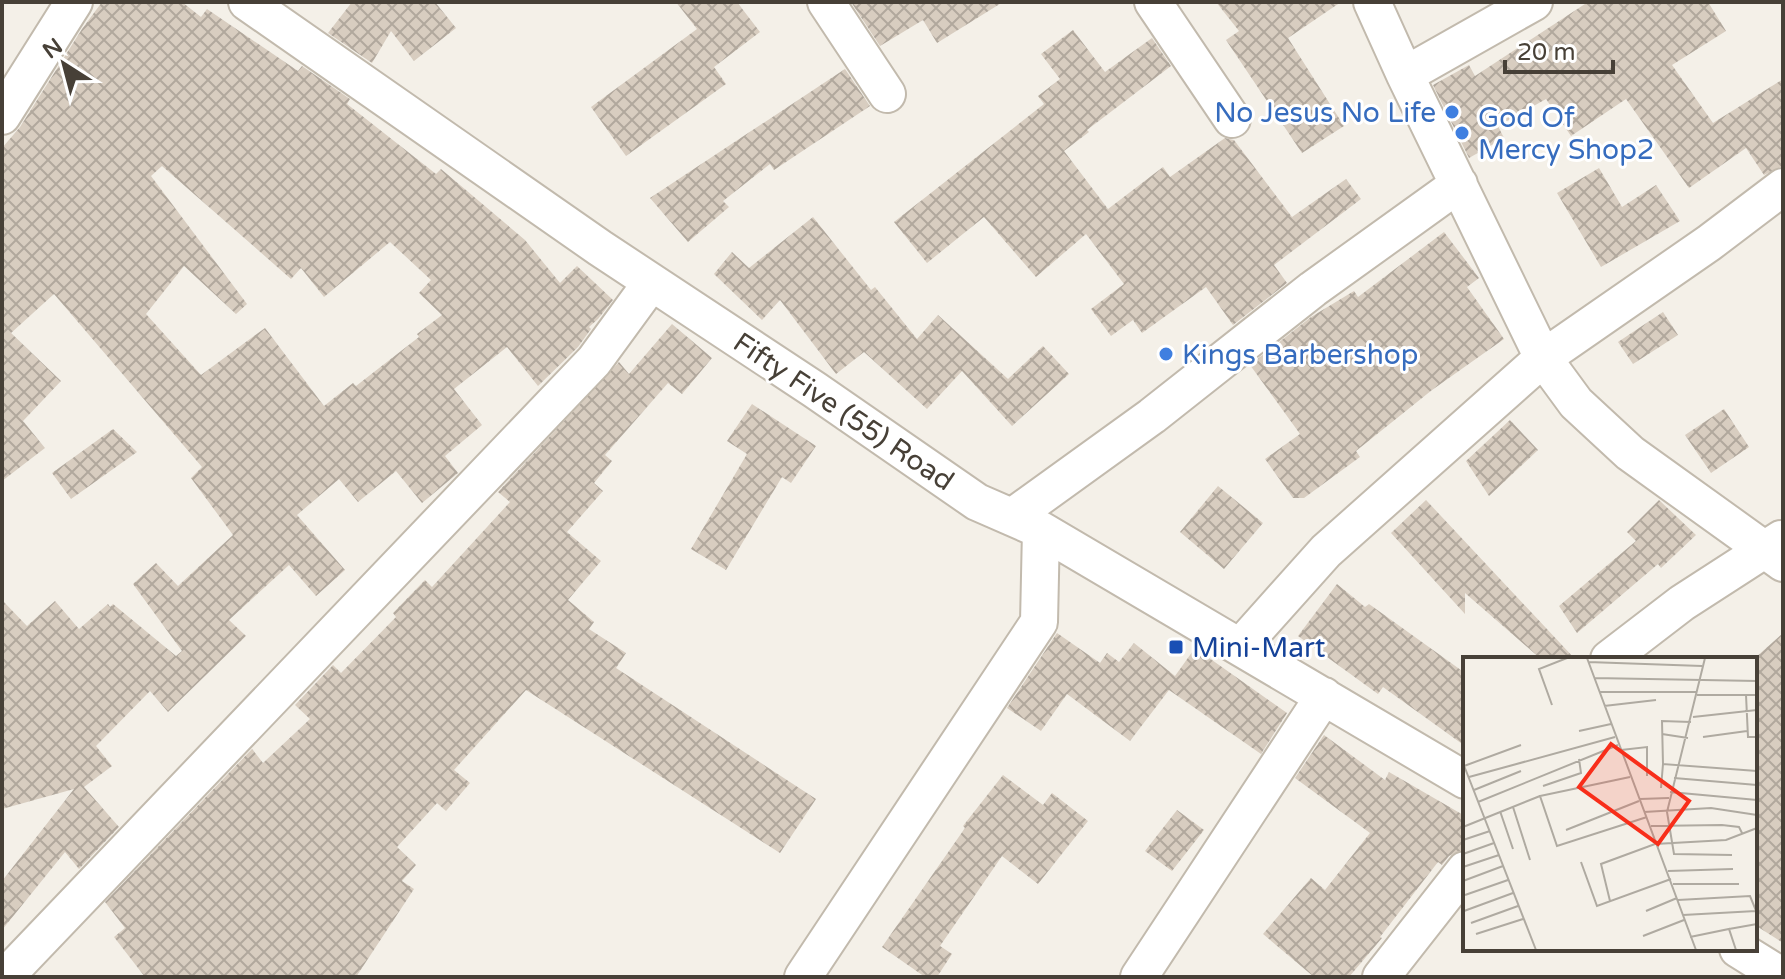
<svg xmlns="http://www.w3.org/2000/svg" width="1785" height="979" viewBox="0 0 1785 979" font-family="'Varela Round',sans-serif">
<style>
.building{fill:url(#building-cross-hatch);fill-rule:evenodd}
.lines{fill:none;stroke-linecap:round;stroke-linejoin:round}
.street-casing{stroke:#c2baad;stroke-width:40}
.street{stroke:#fff;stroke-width:36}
.shop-dot{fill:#3f7fe0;stroke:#fff;stroke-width:3}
.transit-dot{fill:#1a4fb4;stroke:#fff;stroke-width:3}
.labels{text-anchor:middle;stroke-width:6;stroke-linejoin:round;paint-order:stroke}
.shop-label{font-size:28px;fill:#366cbe;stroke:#fff;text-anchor:start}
.street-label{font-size:28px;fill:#474037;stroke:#fff}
.transit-label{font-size:28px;fill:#164399;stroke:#fff;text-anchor:start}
.inset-road{fill:none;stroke:#afaaa1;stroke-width:2}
.view{fill:#f82e1a;fill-opacity:0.15;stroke:#f82e1a;stroke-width:4}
.inset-edge{fill:none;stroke:#474037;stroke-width:4}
</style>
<defs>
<pattern id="building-cross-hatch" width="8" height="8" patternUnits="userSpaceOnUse" patternTransform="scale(2)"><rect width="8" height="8" fill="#d8cdc0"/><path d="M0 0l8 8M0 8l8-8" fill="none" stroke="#b1a89d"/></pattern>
</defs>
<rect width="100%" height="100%" fill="#f4f0e8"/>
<path class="building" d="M102,2h80l19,15 6,-8 91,62 4,-5 48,33 -3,5 89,70 5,-5 84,71 35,43 17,-17 36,34 -15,19 -9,8 2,2 -13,18 -40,39 -31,-39 -53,42 28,36 -37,31 13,17 -36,30 -26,-32 -38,31 -19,-23 -42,36 48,55 -29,26 -27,-31 -60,55 17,16 -78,76 -18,-21 -54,55 16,20 -28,21 35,40 -40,42 -14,-17 -63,78v-49l72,-92 -72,20v-209l25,26 28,-25 24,28 29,-25 2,3 3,-3 63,52 6,-5 -49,-67 23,-21 22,23 55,-51 -42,-57 11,-11 -148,-173 -43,39 50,48 -38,40 22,27 -43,33v-333l18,-21 62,-98zM162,166l129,113 10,-11 23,29 66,-55 41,38 -12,13 23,22 -25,19 2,3 -63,49 -3,-3 -29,23 -59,-78 -64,47 -55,-61 38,-48 52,48 11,-10 -96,-128z
M352,2h83l21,26 -42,33 -23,-30 -19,32 -44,-30z
M676,2h61l23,30 -46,35 12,17 -100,72 -35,-49 106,-78z
M851,2h152l-66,41 -14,-23 -43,26z
M1216,2h125l-53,36 56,88 -42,27 -76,-113 13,-9z
M1588,2h120l18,29 -54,34 41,58 70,-44v87l-19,9 -18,-27 -57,40 -63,-89 -55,37 -25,-37 -48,27 6,12 -35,20 -36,-73 36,-20 6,11z
M1073,30l32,42 47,-34 19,28 -84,64 2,2 -25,19 44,58 55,-42 7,10 55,-39 9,2 58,77 54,-38 15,20 -87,66 13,18 -54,42 -27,-38 -64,46 -9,-13 -22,16 -20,-27 33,-25 -38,-50 -50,43 -52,-60 -57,46 -33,-41 150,-118 -6,-8 22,-17 -19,-25z
M845,69l25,37 -96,64 -4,-6 -47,37 6,6 -41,35 -38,-44z
M1599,168l23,39 34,-22 24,36 -79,46 -44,-74z
M813,217l58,73 4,-3 42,52 21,-24 70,64 35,-33 26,28 -57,52 -50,-55 -35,38 -63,-57 -28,22 -56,-74 -18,20 -48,-46 18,-22 17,16z
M1444,232l35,46 -12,9 37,52 -72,51 -76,61 4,6 -56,41h-11l-28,-39 35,-25 -50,-69 61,-48 43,-26 4,6z
M1663,312l15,23 -45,29 -15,-22z
M672,324l40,34 -30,36 -14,-11 -63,72 7,6 -18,22 9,8 -36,41 34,29 -33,39 26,22 -5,7 37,24 -10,15 200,131 -36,54 -254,-163 -72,80 16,13 -24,28 -9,-8 -40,44 19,18 -14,16 12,8 -58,88h-211l-31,-40 11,-9 -20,-26 147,-153 11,14 47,-44 -15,-14 38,-40 8,8 55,-56 -3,-4 32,-33 7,7 78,-85 -12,-10 121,-130 10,12z
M752,404l64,42 -25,37 -9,-6 -56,93 -35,-21 56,-95 -20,-13z
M1724,409l25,38 -38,26 -26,-38z
M1510,420l28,30 -49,46 -23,-35z
M113,429l24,23 -66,47 -19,-26z
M1218,486l45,37 -39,46 -44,-37z
M1426,500l149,159h-34l-76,-66v21l-74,-81z
M1659,500l37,35 -35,33 -3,-4 -81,69 -18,-27 77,-65 -9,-9z
M1337,584l28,23 4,-3 96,69v73l-82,-59 -5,7 -80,-58z
M1057,633l43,30 7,-10 12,9 15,-19 41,33 20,-28 92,65 -26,41 -92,-64 -39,51 -63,-47 -26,37 -34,-23z
M1783,633v310l-28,-18v-267z
M1324,735l61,45 4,-8 76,44v28l-3,6 -13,6 -7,9 -4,-3 -58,75 2,1 -33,39h-35l-51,-43 48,-56 14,12 45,-57 -75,-55z
M1003,775l40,30 9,-12 36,28 -50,63 -36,-28 -62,90 12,8 -15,23h-12l-43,-30 83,-119 -2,-2z
M1177,810l27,20 -32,41 -27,-20z"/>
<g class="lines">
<defs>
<path id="street" d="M247,2l353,246 215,142 162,112 64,28 424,250
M826,2l61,92
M1153,2l79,117
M1372,2l33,73 138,283 33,45 54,50 153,110
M1405,75l129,-73
M2,116l72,-114
M1012,517l140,-101 161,-127 146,-105
M1241,646l85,-95 217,-193 166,-115 74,-56
M1609,659l73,-56 99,-64
M1738,949l45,28
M5,977l589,-616 57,-78
M803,977l236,-355 2,-92
M1139,977l185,-281
M1381,977l84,-107"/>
</defs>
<use href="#street" class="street-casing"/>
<use href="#street" class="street"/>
</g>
<g class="shop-dot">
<circle cx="1452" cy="112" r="8"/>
<circle cx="1462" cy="133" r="8"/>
<circle cx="1166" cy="354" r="8"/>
</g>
<rect class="transit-dot" x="1168" y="639" width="16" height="16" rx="4"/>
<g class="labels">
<g class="shop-label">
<text x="1436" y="122" text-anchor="end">No Jesus No Life</text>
<text x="1478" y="127">God Of<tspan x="1478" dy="32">Mercy Shop2</tspan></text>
<text x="1182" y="364">Kings Barbershop</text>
</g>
<g class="street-label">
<text transform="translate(844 411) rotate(34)" y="10">Fifty Five (55) Road</text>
</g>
<g class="transit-label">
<text x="1192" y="657">Mini-Mart</text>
</g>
</g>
<g transform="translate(1463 657)">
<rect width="294" height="294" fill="#f4f0e8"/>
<path class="inset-road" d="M124,1l109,292M242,1l-38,154 7,42 58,1M125,5l114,4M131,21l163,3M136,35h98M234,38h60M283,38l2,42h9M89,48l-13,-36 28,-11M141,49l52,-6M230,60l64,-7M116,74l32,-7M199,77l26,4M240,80l44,-6M158,93l26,-3v29M0,106l73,187M200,107l-1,-43 29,1M1,109l57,-21M6,120l146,-40M167,120l-90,19 17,50 90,-29M211,121l83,7M80,129l38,-13 -2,-14M198,131l2,-24 94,7M11,133l47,-19M207,135l87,8M177,142l29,-1M15,145l140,-57M50,150l17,53M37,154l13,38M181,155l67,-4 46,7M188,169l71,-1 17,2 3,6M0,170l77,-31M103,173l73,-29M0,183l27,-9M0,197l31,-11M118,205l16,44 74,-27M0,210l36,-12M205,214l65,-2M0,224l40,-15M210,227h66M2,238l43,-15M215,243l72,-4 7,17M147,244l-9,-37 54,-20 71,-4 31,-12M1,254l49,-18M183,254l31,-13M220,258l73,-4M8,266l47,-17M266,272l28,-5M13,277l47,-15M180,279l41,-16M227,280l39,-8 7,21"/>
<path class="view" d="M148,87l78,57 -31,43 -79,-57z"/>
<rect width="294" height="294" class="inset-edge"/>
</g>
<rect width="1785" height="979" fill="none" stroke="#474037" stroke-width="8"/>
<g transform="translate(64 64) rotate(324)" stroke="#ffffff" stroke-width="6" paint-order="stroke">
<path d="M0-6L14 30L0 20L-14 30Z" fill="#474037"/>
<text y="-12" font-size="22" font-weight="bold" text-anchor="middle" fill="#474037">N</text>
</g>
<path d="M1505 60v12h108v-12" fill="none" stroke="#474037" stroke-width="4"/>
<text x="1517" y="60" font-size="24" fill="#474037" stroke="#ffffff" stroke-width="6" paint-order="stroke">20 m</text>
</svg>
